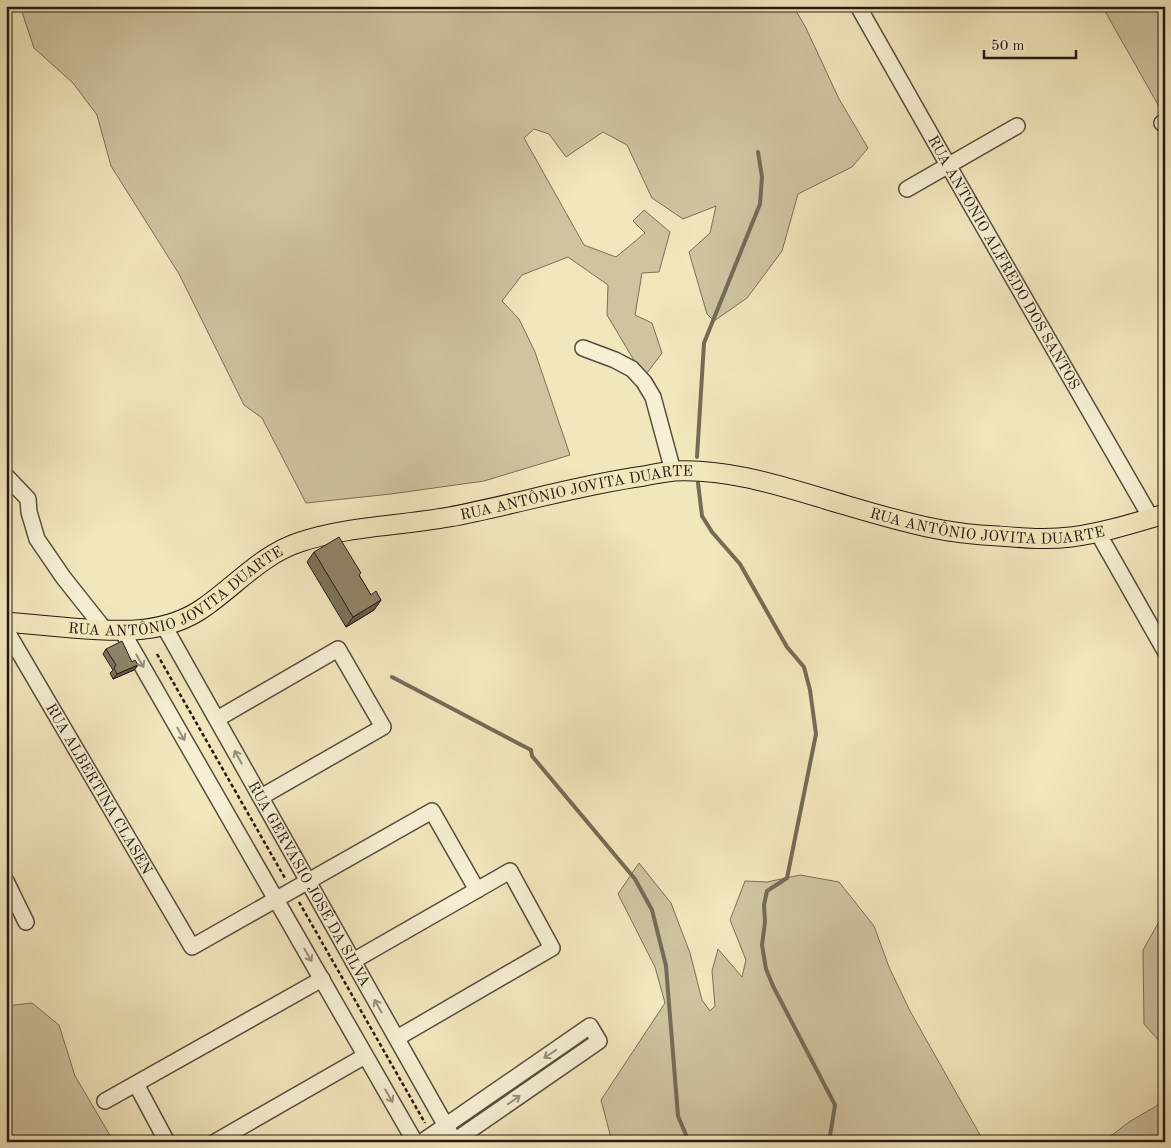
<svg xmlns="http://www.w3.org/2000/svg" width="1171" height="1148" viewBox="0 0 1171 1148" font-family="'Old Standard TT',serif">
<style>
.green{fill:#cfc3a0;stroke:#7a6e58}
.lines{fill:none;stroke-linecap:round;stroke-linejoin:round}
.stream{stroke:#766b55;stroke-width:4}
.minor-casing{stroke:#584d3c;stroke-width:18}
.major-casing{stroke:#251a11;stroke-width:21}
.path{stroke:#251a11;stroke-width:2.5;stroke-dasharray:4 2.5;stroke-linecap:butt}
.minor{stroke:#f7efd4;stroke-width:15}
.major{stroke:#f2e6bd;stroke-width:19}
.wall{fill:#7c725b;stroke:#251a11}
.shaded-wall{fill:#655c4a;stroke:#251a11}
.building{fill:#90846a;stroke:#251a11}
.oneway{stroke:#988f7c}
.labels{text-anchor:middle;stroke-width:4;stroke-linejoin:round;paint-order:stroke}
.street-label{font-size:15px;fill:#251a11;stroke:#f7efd4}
</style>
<rect width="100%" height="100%" fill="#f2e6bd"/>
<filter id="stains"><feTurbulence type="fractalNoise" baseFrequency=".004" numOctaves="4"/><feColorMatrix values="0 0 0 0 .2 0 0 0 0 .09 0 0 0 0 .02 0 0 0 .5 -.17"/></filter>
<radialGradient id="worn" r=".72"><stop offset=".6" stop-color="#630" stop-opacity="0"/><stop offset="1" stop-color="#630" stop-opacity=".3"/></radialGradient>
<path class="green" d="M20,6h773l13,22 33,71 29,49 -16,19 -54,27 -16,57 -35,47 -33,23 -7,-7 -18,-62 21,-19 6,-27 -33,13 -31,-21 -25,-53 -24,-13 -37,25 -17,-23 -15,-5 -10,9 60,107 32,12 29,-24 -12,-12 11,-11 26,22 -11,40 -17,1 -7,42 17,8 10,30 -18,24 -37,-62 1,-30 -40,-28 -46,18 -20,26 17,18 16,33 35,103 -86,26 -93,13 -85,9 -44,-85 -18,-13 -65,-131 -68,-108 -14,-51 -24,-32 -39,-35z
M1102,6h63v111z
M639,863l32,40 19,50 12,47 8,11 5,-5 -3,-35 6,-22 24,28 4,-17 -16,-40 15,-39 22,1 33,-7 39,7 35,44 15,41 21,44 74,131h-372l-11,-42 64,-97 -10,-36 -37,-73z
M1165,911v131l-4,1 -17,-19 -1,-74z
M32,1003l27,22 16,51 39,66h-108v-136z
M1165,1101v41h-62l26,-20z"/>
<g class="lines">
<path class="stream" d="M697,457l7,-114 56,-139 2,-27 -4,-25
M698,483l4,33 10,16 28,32 47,83 17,20 6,23 6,44 -29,144 -20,13 -3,14 1,17 -3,23 4,24 7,17 62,119 -6,37
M392,677l139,73 1,6 103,123 17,31 14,56 12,150 11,26"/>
<defs>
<g id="minor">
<path id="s1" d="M858,6l90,159 203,353"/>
<path d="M1162,123l3,-2"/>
<path d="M907,189l110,-63"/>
<path d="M583,348l32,12 17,9 12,13 9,15 20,74"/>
<path d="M6,476l22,23 1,13 8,27 26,38 42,53"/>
<path d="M1098,533l67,118"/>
<path id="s2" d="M164,626l291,516"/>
<path id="s3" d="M6,630l186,317 240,-136 45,79"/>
<path d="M122,631l293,511"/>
<path d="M217,719l121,-70 45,78 -122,70"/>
<path d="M6,881l20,41"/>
<path d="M353,961l157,-90 42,77 -155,90"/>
<path d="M136,1084l31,58"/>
<path d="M105,1101l217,-122"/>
<path d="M215,1142l150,-86"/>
<path d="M422,1142l168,-116 9,15 -146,101"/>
</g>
<g id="major">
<path id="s4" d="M6,622c22,2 44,4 66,6 47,4 95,7 134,-22 31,-22 57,-52 94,-64 48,-16 100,-16 149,-25 65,-12 129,-32 195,-41 10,-2 20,-4 30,-5 58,-3 116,18 171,34 27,8 54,16 82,22 23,5 47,8 71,9 25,2 49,4 73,1 32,-4 63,-14 94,-23"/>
</g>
</defs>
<use href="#minor" class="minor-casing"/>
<use href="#major" class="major-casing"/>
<path class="path" d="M157,654l129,226
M299,902l126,221"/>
<use href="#minor" class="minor"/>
<use href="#major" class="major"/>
</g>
<path class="wall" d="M314,552l45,23 12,20 10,5 -7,10 -28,17 -39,-65z
M106,649l32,16 -4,5 -21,9 -3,-6 3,-3 -10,-16z"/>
<path class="shaded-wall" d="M381,600l-7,10 -28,17 7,-10z
M138,665l-4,5 -21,9 4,-5z"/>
<path class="building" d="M339,537l22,36 -2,2 12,20 5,-4 5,9 -28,17 -39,-65z
M122,641l10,21 3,-2 3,5 -21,9 -3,-6 2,-3 -10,-16z"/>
<defs><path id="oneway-shaft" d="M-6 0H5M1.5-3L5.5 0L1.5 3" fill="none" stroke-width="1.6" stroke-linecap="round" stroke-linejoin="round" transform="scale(1.25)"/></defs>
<g class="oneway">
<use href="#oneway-shaft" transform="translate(140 661) rotate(60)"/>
<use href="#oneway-shaft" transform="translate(181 734) rotate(60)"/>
<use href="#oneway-shaft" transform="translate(238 757) rotate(-119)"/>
<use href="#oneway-shaft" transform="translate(308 955) rotate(60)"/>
<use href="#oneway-shaft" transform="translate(378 1006) rotate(-119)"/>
<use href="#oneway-shaft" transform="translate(550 1054) rotate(146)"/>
<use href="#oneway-shaft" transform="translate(389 1096) rotate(60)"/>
<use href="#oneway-shaft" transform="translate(514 1100) rotate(-35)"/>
</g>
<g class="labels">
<g class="street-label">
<text dy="5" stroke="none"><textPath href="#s1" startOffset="295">RUA ANTÔNIO ALFREDO DOS SANTOS</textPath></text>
<text dy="5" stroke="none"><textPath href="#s4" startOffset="601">RUA ANTÔNIO JOVITA DUARTE</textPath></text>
<text dy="5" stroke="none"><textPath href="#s4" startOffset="1021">RUA ANTÔNIO JOVITA DUARTE</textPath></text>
<text dy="5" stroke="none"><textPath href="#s4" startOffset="181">RUA ANTÔNIO JOVITA DUARTE</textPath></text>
<text dy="5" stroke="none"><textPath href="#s3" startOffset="184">RUA ALBERTINA CLASEN</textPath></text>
<text dy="5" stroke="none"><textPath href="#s2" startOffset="296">RUA GERVÁSIO JOSÉ DA SILVA</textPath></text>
</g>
</g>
<rect width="1171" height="1148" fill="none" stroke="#f2e6bd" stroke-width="25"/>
<rect x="8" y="8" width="1156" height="1133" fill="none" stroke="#251a11" stroke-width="2.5"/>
<rect x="12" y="12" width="1146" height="1123" fill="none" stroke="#251a11"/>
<path d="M984 50v8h92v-8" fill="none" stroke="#251a11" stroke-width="2.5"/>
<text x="991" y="50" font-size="15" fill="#251a11" stroke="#f7efd4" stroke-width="4" paint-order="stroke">50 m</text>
<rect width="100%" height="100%" filter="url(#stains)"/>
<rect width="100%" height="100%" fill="url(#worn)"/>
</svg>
